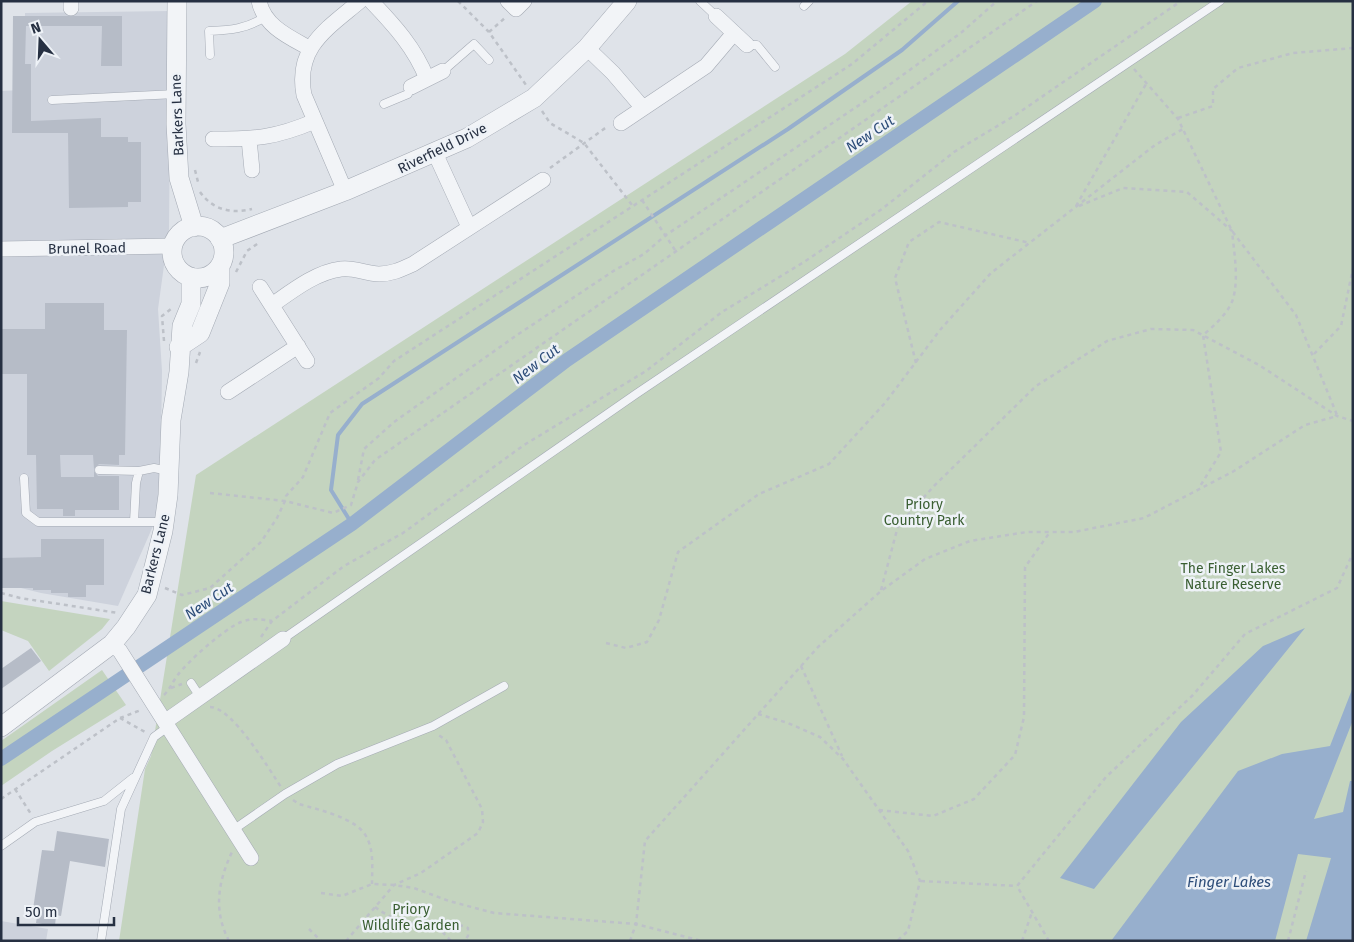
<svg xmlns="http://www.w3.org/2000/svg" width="1354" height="942" viewBox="0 0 1354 942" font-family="'Fira Sans',sans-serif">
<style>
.built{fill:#cdd2dc}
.green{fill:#c4d4bf}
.water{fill:#97afcd}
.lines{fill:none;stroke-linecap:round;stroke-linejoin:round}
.stream{stroke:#97afcd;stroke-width:4}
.canal{stroke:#97afcd;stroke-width:14}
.building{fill:#b6bcc7}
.service-casing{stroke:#a4aab4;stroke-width:9}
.minor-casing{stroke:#a4aab4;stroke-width:16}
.tertiary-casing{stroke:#a4aab4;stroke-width:20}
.path{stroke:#bdc1c8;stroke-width:2.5;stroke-dasharray:4 4;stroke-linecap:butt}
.service{stroke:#f2f4f7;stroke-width:8}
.minor{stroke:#f2f4f7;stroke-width:15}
.tertiary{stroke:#f2f4f7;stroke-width:19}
.labels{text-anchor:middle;stroke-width:5;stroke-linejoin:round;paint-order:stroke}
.street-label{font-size:14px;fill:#263042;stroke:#eef2f7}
.park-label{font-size:14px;fill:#3a5f32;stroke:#eef2f7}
.water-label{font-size:15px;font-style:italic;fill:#2d4d79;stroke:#eef2f7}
</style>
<rect width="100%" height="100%" fill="#dfe3e9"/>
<path class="built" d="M171,11l-2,218 -11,80 4,62 -2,139 -42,96 -77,-13 -40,-10v-492l23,-1 1,-77z
M1,921l47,8 -2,12h-45z"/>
<path class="green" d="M912,1h441v940h-1234l26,-172 6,-13 45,-281 649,-421z
M1,601l109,18 -8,10 -53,42 -21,-30 -27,-11z
M102,670l24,35 -74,46 -51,35v-45z"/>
<path class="water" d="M1305,628l-211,261 -34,-11 121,-156 82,-76z
M1353,687v33l-39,99 29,-7 7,-31h3v160h-47l25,-83 -33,-4 -23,87h-164l127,-170 44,-17 48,-8z"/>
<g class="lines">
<path class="stream" d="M352,524l-21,-34 7,-55 24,-31 426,-275 114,-79 56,-49"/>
<path class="canal" d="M1,759l351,-235 215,-164 528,-359"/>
</g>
<path class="building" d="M13,16h109v50h-21l1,-40h-76l-1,38h6v57l70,-3v19h27v5h13v60h-13v5l-59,1 -1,-75h-56z
M45,303h59v27h23l-2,125h-6v10l-20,-1 -5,5 -1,-14h-33l1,22h33v-6l4,5h21v34h-44v6h-12v-7h-26l-1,-54h-9v-81h-26v-45h44z
M41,539h63v46h-18v12h-18v-4h-17v-3h-18v-2h-32v-30l40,-1z
M31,648l10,13 -40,28v-20z
M57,831l52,8 -4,28 -35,-6 -9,55 -5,-1 -1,11 -19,-3 2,-14h-5l9,-59 12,1z"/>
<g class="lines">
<defs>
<path id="service" d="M700,1l16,15
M804,6l5,-5
M747,45h10l18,22
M210,55l-1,-24c22,-1 37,-2 56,-14
M443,71l31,-27 15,16
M52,100l124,-6
M384,104l24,-10 3,-7
M99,470l40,1
M24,478l2,35 12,9h126
M134,522l2,-39 3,-12 15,-3 15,3
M283,639l353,-245 584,-393
M191,683l9,14
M233,830l52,-36 52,-30 96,-38 71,-40
M1,846l34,-24 69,-21 29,-23
M101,941l20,-132 33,-72 15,-11"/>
<path id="minor" d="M259,1c5,25 30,36 50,47
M371,1c23,24 44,47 56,78
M508,1l8,8 8,-8
M71,8v-7
M716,16l31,29
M587,48l26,25 30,35
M411,87l32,-16
M621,123l85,-57 28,-33
M213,139c43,0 62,-1 102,-18
M249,139l3,31
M435,153l34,74
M345,191l-41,-96c-9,-48 23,-66 56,-94
M1,249l172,-3
M260,287l47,74
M272,305c20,-14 44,-33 69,-36 13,-2 25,5 38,5 13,0 23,-5 34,-10l130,-84
M228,392l70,-46
M112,644l8,7 131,207
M166,721l117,-82"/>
<path id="tertiary" d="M177,1l-1,123 3,54 15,49
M172 252a26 26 0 1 1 52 0a26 26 0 1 1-52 0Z
M220,239l125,-48 122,-53 67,-40 53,-50 40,-47
M179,347l21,-14 20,-50v-17
M1,727l111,-83 14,-17 21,-32 16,-64 5,-36 3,-75 8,-48 3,-46 9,-22v-27"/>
</defs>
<use href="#service" class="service-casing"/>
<use href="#minor" class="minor-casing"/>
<use href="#tertiary" class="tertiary-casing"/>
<path class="path" d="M458,1l31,31 37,53
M489,32l17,-15
M1134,69l44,50 54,112 64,84 41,100
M542,111l8,12 34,20 48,62
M1178,118l35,-12v-17l25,-21 55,-15 60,-5
M550,168l58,-42
M195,170l3,12
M200,192c13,18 31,22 52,17
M642,200l33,50
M1076,206l70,-122
M1079,206l44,-18 64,4 45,39c2,21 7,47 1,68 -4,13 -19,27 -30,36l18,117 -22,36
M236,272l11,-21 13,-9
M164,341l-2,-25 9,-7
M1314,354l27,-28 12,-58
M196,363l4,-11
M916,363l-21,-85 14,-36 30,-20 91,21
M358,480l6,-31 30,-27 123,-87 98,-65 29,-16 22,-19 223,-150 73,-53 35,-31
M210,493l75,8 1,-5 17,-19 27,-64 49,-35 15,-17 458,-297 76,-63
M165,588l17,7 28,-7 51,-46 16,-24 8,-17 48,12 18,-8 7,-23 17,-22 662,-459
M881,590l17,-64 36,-40 102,-100 71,-45 44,-12 42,1 66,35 78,51 16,5
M1,593l19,5 98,15
M261,637l11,-16 72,-55 59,-33 121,-88 122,-74 76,-59 82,-50 78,-53 72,-57 60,-36 167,-115
M606,643l20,5 21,-6 12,-22 19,-68 81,-58 70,-30 56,-61 55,-73 51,-57 164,-128 28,-16
M801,666l41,90
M171,688l11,-4
M164,695c6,-6 8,-12 13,-19 11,-15 47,-47 64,-54 11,-4 20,-3 31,-1
M210,707c22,0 59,62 71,80
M758,714l30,9 32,14 23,22 65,92 12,30 -12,50 -11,10
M120,718l25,14
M15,789l16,25
M1,799l119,-81 21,-8
M293,800l6,4c20,6 59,14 68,34 7,13 5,31 5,46
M879,810l54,6 41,-17 41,-44 9,-38 1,-150 25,-35
M921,881l96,5
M321,893l21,3 30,-12 22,1 20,3 35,13 45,12 142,11 66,17
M375,907c20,15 38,18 62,19 11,0 21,-3 31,2v8l-4,5
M437,926l14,15
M309,929l12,12
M229,941c-16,-31 -11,-59 3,-89
M346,941l48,-56 27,-12 57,-40 5,-11 -1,-13 -36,-69 -9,-6
M630,941l6,-17 9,-83 173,-194 63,-56 44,-32 45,-18 57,-9h47l70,-14 90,-47 71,-46 32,-9
M1022,941l10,-29
M1049,941l-32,-55 89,-109 87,-82 52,-61 92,-46 16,-35
M1288,941l18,-70"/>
<use href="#service" class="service"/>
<use href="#minor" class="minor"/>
<use href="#tertiary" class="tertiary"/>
</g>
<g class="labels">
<g class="street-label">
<text transform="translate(177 115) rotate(-92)" y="5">Barkers Lane</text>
<text transform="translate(442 148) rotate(-26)" y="5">Riverfield Drive</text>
<text transform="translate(87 248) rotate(-1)" y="5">Brunel Road</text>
<text transform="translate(155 554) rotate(-76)" y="5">Barkers Lane</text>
</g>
<g class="park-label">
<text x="924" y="509">Priory<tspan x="924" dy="16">Country Park</tspan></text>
<text x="1233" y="573">The Finger Lakes<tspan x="1233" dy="16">Nature Reserve</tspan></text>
<text x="411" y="914">Priory<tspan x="411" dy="16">Wildlife Garden</tspan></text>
</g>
<g class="water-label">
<text transform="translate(870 134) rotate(-34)" y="5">New Cut</text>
<text transform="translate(536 364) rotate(-37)" y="5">New Cut</text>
<text transform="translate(209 601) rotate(-34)" y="5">New Cut</text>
<text x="1229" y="887">Finger Lakes</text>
</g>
</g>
<rect width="1354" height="942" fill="none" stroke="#263042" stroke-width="5"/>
<g transform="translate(40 40) rotate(341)" stroke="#eef2f7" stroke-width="4" paint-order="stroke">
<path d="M0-4L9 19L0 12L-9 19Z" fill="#263042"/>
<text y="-8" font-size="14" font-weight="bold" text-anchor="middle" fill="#263042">N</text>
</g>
<path d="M18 917v8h96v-8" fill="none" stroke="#263042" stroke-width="2.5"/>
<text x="25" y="917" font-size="15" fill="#263042" stroke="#eef2f7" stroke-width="4" paint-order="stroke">50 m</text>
</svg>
